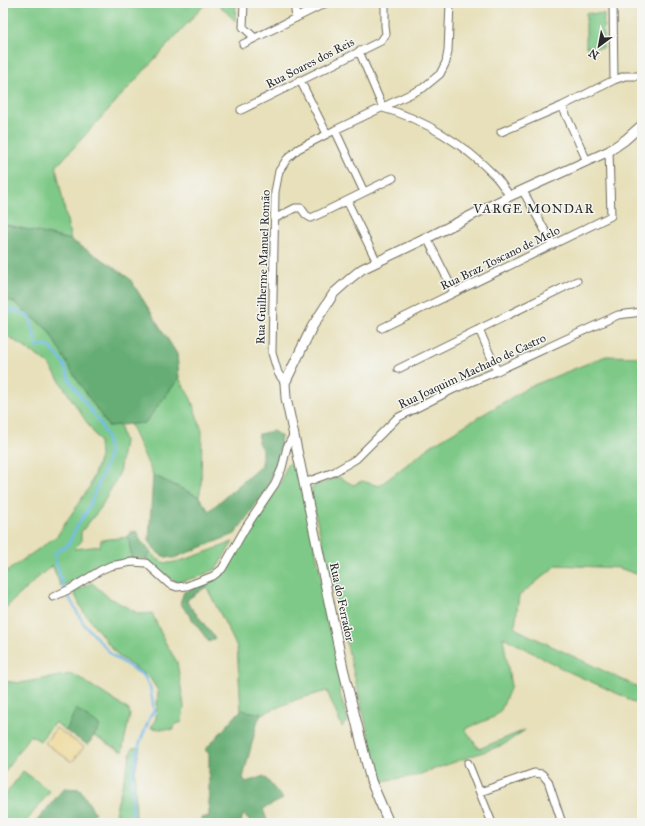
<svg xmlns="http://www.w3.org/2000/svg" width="645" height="826" viewBox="0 0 645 826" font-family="'IM FELL Great Primer',serif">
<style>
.green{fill:#7ec987;stroke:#547a59}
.forest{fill:#66ad74;stroke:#486c50}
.sand{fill:#eeda9e;stroke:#8c8264}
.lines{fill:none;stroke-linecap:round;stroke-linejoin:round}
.stream{stroke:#75bbec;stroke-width:2.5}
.minor-casing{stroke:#6d6a5d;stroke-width:9}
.tertiary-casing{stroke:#6d6a5d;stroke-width:11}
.minor{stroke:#fff;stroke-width:7}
.tertiary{stroke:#fff;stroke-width:9}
.labels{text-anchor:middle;stroke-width:3;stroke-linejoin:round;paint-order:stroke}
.street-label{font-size:12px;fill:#2b2b2b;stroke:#f6f6f2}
.neighbourhood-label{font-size:13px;letter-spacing:1px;fill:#2b2b2b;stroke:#f6f6f2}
</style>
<rect width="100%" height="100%" fill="#f6f6f2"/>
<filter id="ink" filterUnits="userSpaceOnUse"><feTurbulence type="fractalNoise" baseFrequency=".025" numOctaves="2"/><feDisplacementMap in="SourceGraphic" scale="8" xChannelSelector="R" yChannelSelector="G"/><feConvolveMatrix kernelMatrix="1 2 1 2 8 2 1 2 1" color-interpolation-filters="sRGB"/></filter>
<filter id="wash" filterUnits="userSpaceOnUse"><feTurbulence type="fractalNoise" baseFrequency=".012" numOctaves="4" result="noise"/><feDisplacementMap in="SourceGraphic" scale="16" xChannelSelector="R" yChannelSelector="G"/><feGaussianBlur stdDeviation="0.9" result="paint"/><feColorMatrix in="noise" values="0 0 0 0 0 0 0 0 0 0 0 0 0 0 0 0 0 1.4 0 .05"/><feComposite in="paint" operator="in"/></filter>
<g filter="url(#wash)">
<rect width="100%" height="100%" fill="#e7e0ba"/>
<path class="green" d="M3,3h203l-150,164 15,73 -68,-16z
M217,3h19l-1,18z
M586,13l18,1 -1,34 -17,-1z
M3,299l11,3 34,28 26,45 34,51 11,-1 5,16 -5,33 -19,35 -19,23v10l-7,7 26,-3 1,-6 27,-3 4,21c-12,3 -26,4 -37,10 -12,6 -22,14 -34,19l-9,-22 -49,45v-36l54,-38 33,-50 10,-29 -1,-16 -51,-78 -45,-30z
M606,356l36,1v219l-23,-8 -62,-3 -38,31 -4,30 3,4 124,59v19l-17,-11 -60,-27 -62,-33 8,49 -10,24 -7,7 -29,12 14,20 46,-19 -22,15 -88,31 -34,5 -10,-36 -60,-249 1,-9 27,-10 14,8 9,-4 17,5 53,-41 97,-58z
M179,378l12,21 11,32 -1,56 -2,10 -46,-22 -23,-51 15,-1z
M296,461l48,220 -5,10 9,29 -6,7 -15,-36 -29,8 -36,15 -21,-4 -4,-63 -32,-63 18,-11 58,-91 6,-17z
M233,542l-17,27 -18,8 -20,5 -5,-2 -27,-21 5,-7c4,6 8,9 15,11 12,1 53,-16 67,-21z
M92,583l16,14 31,17 13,-1 13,29 12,20 7,44 -2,16 -8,3v5l-23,-2 5,-10 2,-27 -8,-13 -32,-22 -35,-45 -10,-20z
M71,674l4,1 54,35 1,5 -8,37 -28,-16 6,-10 -24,-17 -10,22 -11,-9 -15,19 -10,-6 -27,39v-93l17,2z
M140,747l-5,24 1,52h-15v-7l-6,-3 17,-65z
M23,771l27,20 -25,32h-13l-9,-7v-18z"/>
<path class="forest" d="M3,224l68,16 37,23 22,16 47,75 2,24 -34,45 -37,3 -34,-51 -26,-45 -34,-28 -11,-3z
M273,431l8,5 -3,24 -12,30 -31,44 -61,24c-13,0 -19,-6 -25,-18l4,-65 46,22 10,14 53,-46v-15l-4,-8 1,-8z
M137,531l4,10 10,11 -5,7 -14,-1 -4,-21 3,-5z
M205,584l1,3 -18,12 -1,3 28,36 -6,4 -29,-39 4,-11z
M76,709l24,17 -12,19 -22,-14z
M241,710l21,4 -4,6 -15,58 3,4 18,-6 19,23 -20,10 5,14h-17l-8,-9 -2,9h-40v-5l8,-2v-62l-4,-4z
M64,788l16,1 15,24 -19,10h-41z"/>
<path class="sand" d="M56,728l28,19 -12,15 -27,-19z"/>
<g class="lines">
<path class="stream" d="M3,308c31,6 27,8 33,37l2,2 6,-2 7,3 13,16 6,17 30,42 7,15 2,14 -1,8 -20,49 -12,19 -5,12 -4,6 -11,6 -2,4 10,32 19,35 30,33 31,20 6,11 4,24 -3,4 -11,27 -9,38 2,43"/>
</g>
</g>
<g filter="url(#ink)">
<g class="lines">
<defs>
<path id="minor" d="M244,3l-1,24 12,11
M294,3l2,15
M613,3l1,77
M243,44l83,-41
M359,51l24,57c41,11 82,37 112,68 6,6 10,14 15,20
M300,80l27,54
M562,106l25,55
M241,110l140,-69 5,-7 -1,-8v-23
M335,130l29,62
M501,132l61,-26 52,-26 11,-4h17
M523,191l30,54
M347,201l30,61
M274,219l21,-11h6l5,7 5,3 11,-5 71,-35
M427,238l27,54
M382,328l229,-112 -2,-65
M479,329l18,42
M398,369l179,-88
M285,383l-7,-10 -6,-20 3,-161 4,-21 8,-12 11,-10 37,-19 88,-42 17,-14 6,-12 2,-11 2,-48
M304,483l30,-11 22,-13 41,-41 57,-29 43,-18 121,-56 24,-3
M53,597l17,-8 31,-19 9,-4 22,-4 14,1 23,21 8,3 10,-1 26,-10 9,-7 24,-42 29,-43 7,-16 5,-21 7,-13
M468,763l24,60
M480,792l54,-19 8,1 6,7 14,42"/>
<path id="tertiary" d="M389,823l-18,-42 -28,-113 -57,-270 -1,-15 27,-56 22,-34 18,-16 10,-8 65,-31 83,-42 99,-45 16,-11 17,-15"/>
</defs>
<use href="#minor" class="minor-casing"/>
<use href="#tertiary" class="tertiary-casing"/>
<use href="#minor" class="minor"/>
<use href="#tertiary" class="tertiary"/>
</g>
</g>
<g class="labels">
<g class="street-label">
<text transform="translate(310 63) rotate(-27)" y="4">Rua Soares dos Reis</text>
<text transform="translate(500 258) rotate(-26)" y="4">Rua Braz Toscano de Melo</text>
<text transform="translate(263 267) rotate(-88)" y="4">Rua Guilherme Manuel Romão</text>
<text transform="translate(472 371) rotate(-25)" y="4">Rua Joaquim Machado de Castro</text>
<text transform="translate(342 602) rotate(78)" y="4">Rua do Ferrador</text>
</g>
<g class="neighbourhood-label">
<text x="534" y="213">VARGE MONDAR</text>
</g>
</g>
<rect width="645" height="826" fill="none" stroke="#f6f6f2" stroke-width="16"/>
<g transform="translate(599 46) rotate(212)" stroke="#f6f6f2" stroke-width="3" paint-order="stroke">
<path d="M0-3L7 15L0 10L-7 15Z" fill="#2b2b2b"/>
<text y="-6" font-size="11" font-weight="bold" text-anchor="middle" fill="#2b2b2b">N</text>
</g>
</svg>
